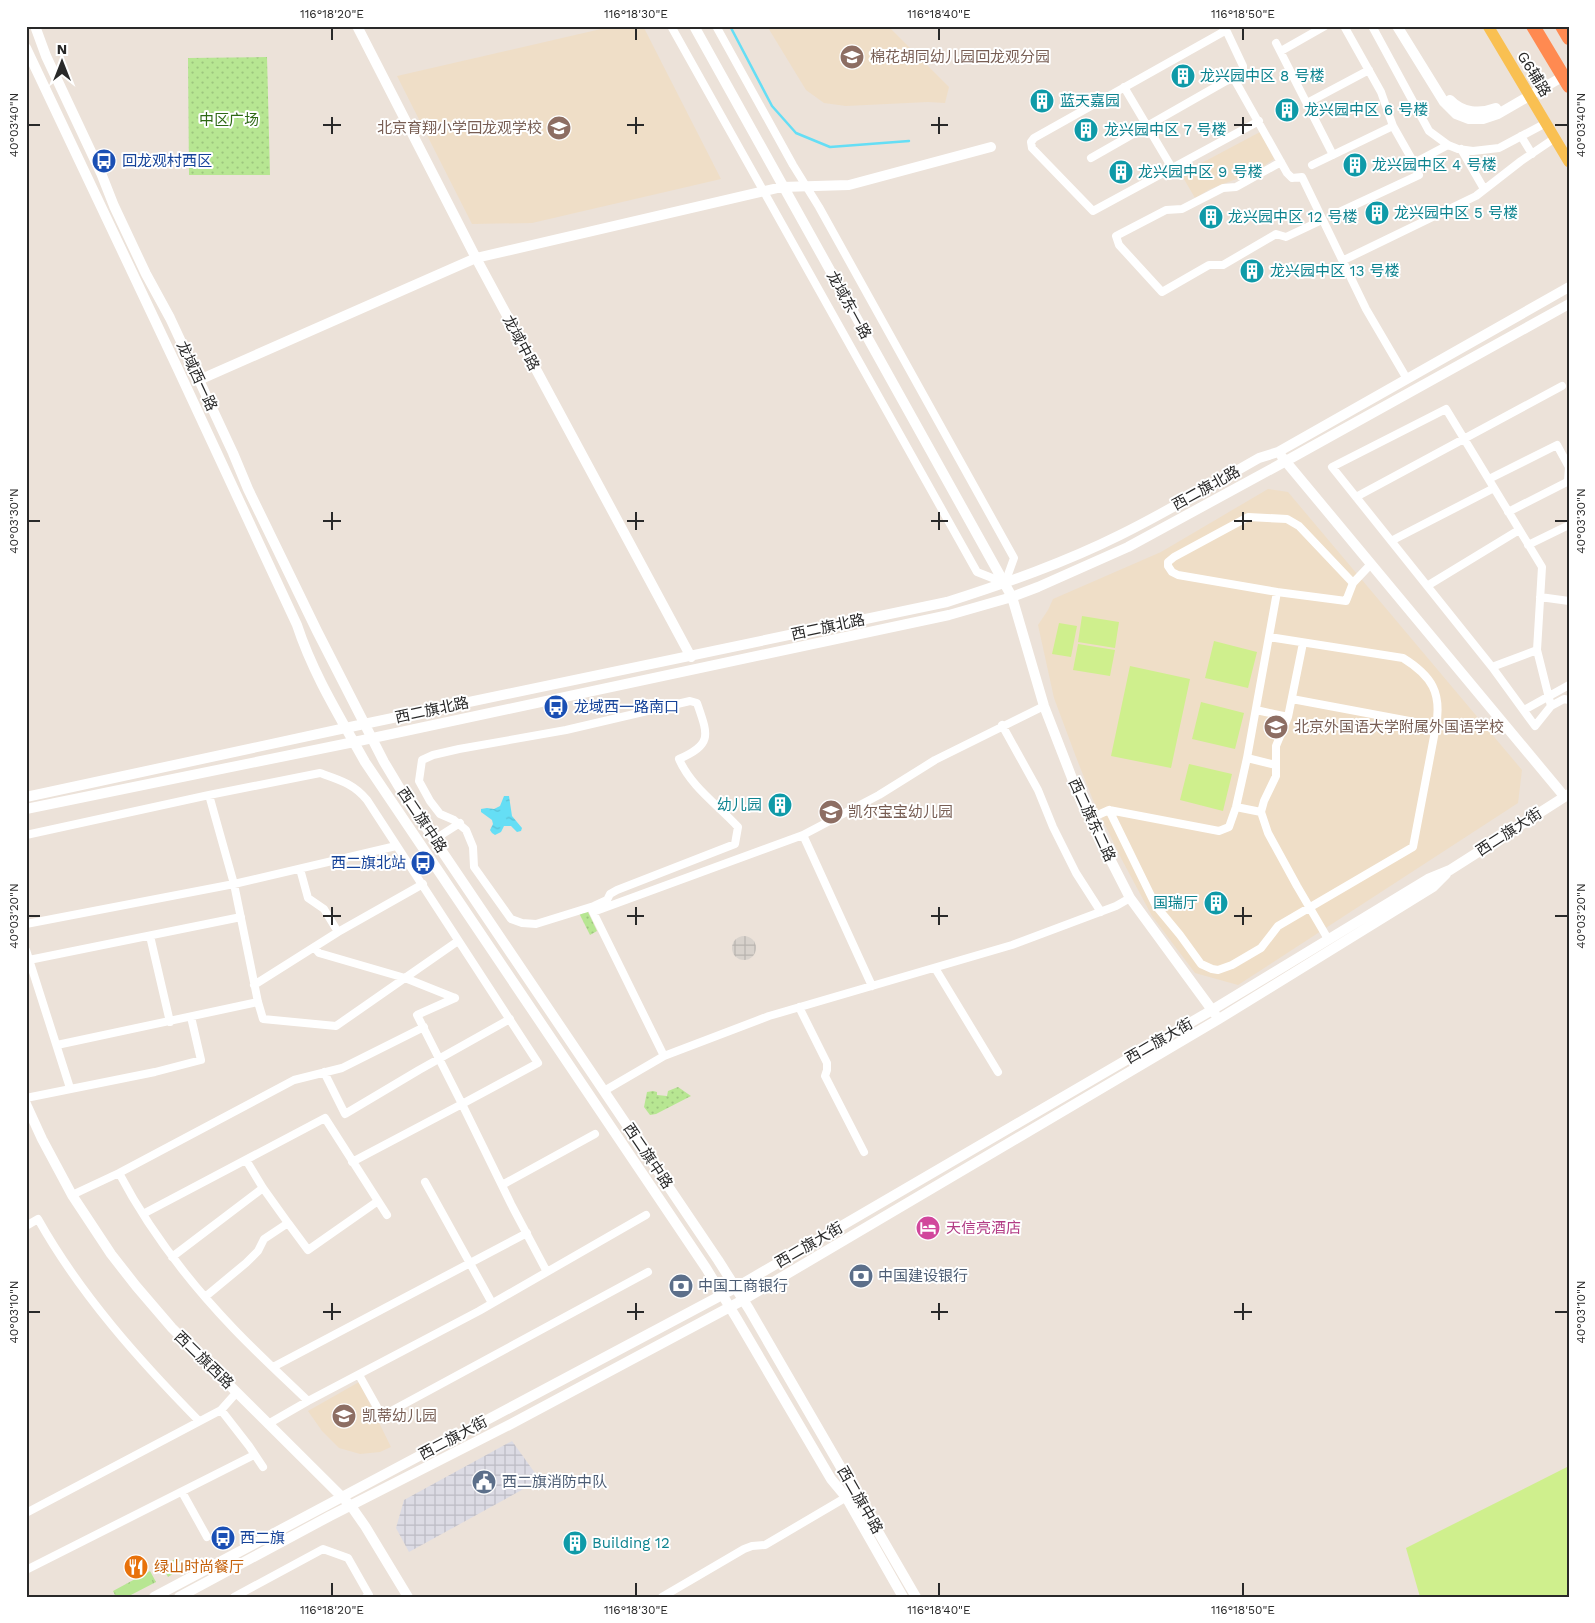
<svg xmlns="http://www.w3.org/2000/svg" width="1595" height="1623" viewBox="0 0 1595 1623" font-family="'Work Sans','Noto Sans SC',sans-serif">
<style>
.industrial{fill:url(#industrial-grid)}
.education{fill:#efdec7}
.grass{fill:url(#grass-tufts)}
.park{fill:url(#park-dots)}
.pitch{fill:#cfef8d}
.plaza{fill:url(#plaza-grid)}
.water{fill:url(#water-ripples)}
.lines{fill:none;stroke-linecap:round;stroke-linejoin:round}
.stream{stroke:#65def5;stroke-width:2.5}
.street{stroke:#fff;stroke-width:8}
.secondary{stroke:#fff;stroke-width:10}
.primary{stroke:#f9c052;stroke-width:11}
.highway{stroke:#ff8a51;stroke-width:14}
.ticks{fill:none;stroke:#292929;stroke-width:2}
.labels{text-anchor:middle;stroke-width:4;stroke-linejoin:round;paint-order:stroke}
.education-label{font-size:15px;fill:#785e54;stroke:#fff;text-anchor:start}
.street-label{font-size:15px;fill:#292929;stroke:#fff}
.culture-label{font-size:15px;fill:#0d838f;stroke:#fff;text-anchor:start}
.park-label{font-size:15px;fill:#2f6915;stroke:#fff}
.transit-label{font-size:15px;fill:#164399;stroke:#fff;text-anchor:start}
.hotel-label{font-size:15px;fill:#b23c85;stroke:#fff;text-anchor:start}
.service-label{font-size:15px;fill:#4e5e75;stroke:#fff;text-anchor:start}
.food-label{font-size:15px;fill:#c56008;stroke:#fff;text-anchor:start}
.neatline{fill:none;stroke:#292929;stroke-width:2}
.ticks-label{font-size:12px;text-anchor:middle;fill:#292929}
</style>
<defs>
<pattern id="industrial-grid" width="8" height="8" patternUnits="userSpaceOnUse" patternTransform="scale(1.25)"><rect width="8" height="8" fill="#dcdbe4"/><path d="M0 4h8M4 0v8" fill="none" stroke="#bdbcc4"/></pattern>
<pattern id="grass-tufts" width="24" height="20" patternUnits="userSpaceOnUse" patternTransform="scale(1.25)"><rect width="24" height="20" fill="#b7e692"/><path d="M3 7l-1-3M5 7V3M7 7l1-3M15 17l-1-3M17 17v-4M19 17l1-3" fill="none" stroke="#9dc57e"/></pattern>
<pattern id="park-dots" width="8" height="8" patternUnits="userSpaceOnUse" patternTransform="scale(1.25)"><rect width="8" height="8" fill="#b7e692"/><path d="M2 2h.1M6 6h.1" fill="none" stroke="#9dc57e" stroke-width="1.8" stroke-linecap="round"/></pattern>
<pattern id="plaza-grid" width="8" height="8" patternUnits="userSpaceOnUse" patternTransform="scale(1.25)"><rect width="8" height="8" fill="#d8d2cc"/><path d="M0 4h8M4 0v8" fill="none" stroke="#b9b4af"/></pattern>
<pattern id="water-ripples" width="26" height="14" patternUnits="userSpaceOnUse" patternTransform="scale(1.25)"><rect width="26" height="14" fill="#65def5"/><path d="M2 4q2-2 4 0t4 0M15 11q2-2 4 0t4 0" fill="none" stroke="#58bed2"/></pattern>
</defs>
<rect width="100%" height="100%" fill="#ece2d9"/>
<path class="industrial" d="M512,1441l28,39 -131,72 -13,-24 8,-28z"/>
<path class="education" d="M614,26h29l78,153 -189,44 -60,1 -75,-148z
M767,26h121l61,61 -4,16 -17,-1 -82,4 -22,-3 -18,-13z
M1260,132l14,27 -19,13 -45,17 -15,9 -14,-24z
M1268,489l20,3 234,278 -4,33 -280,182 -43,-12 -43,-57 -31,-58 -28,-58 -17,-43 -22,-59 -16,-73 10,-15 5,-11 108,-47z
M359,1382l32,65 -11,5 -20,2 -21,-6 -17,-17 -14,-20z"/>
<path class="grass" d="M178,1557l4,11 -14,9 -5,-10z
M150,1571l6,11 -29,15h-11l-3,-6z"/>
<path class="park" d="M267,57l3,118h-81l-1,-117z
M587,910l10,21 -7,4 -11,-22z
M678,1087l13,9 -35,18 -6,1 -6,-8 3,-15 6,-1 4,1v3l10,1 1,-5z"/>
<path class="pitch" d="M1082,616l37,6 -4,26 -37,-6z
M1059,623l18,3 -6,31 -19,-3z
M1214,641l43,11 -9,36 -43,-10z
M1078,644l37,6 -5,26 -37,-6z
M1130,666l60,13 -19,89 -60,-12z
M1201,702l43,11 -9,36 -43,-10z
M1189,764l43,10 -9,37 -43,-11z
M1569,1466v131h-149l-14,-49z"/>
<path class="plaza" d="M732 948a12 12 0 1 1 24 0a12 12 0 1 1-24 0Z"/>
<path class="water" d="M504,796h5l3,20 10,12 -1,3 -4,1 -6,-6h-7l-3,6 -6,3 -3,-2 -2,-3 3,-6 -1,-4 -11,-8v-3l6,-1 7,1 6,-3z"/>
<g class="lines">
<path class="stream" d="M730,26l42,80 24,27 34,14 79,-6"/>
<path class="street" d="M671,26l306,546 28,11 9,-25 -195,-351 -26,-42 -77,-139
M1344,26l37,66 12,34 21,37 34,-18
M1372,26l57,105 19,14 10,4 15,2 26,-3 47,-25
M1276,43l57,112
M1281,51l44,-25
M1233,77l10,-7v-4l-16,-34h-4l-189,106 -3,4 1,6 61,63 166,-90
M1124,87l48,81
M1307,103l62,-33
M1521,136l11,18
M1461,149l23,40
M1091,158l142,-81 54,96 5,5 10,-1 64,132 41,70
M1281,162l-45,25 -13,1 -41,21 -16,1 -50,26 3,9 43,47 47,-27h14l53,-31 10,3 36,-17
M1312,165l81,-39
M1333,215l86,-40 -5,-12
M1344,260l132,-64 45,-35 34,-23
M1446,409l96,158 -5,83 -45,17 -160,-200z
M1489,479l68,-34 12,22 -1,14
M1356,497l206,-111
M1508,512l61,-31
M1391,541l103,-53
M1528,545l41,-20
M1353,583l-54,-57 -12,-7 -39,-2 -74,40 -6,5v4l4,6 6,3 99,17 69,9 7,-18 18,-19
M1427,586l92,-56
M1540,597l29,4
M1269,637l134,21c29,18 39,35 33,68l-144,-27
M1303,643l-15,74 -12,29v30l-12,25 -3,11 7,21 29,53 31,53
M1537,650l14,56 13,-7 5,1
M1492,667l43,59 16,-20
M690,701l7,2c11,32 16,41 -18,56 12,28 39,46 59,68l-3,17 -118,46 -7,4 -3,6 -13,6 -58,18 -14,-1 -11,-4 -37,-52 -1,-20 -7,-17 -12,-10 -14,-6 -10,-13 -11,-20 3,-21 11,-5 26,-6 107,-19z
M1256,710l32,7
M1524,710l45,-25
M1002,725l36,65 15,37 23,46 25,39
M1247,758l29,7
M209,795l25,89 24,118 5,17 73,7 122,-85
M1236,807l25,5
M1109,810l47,96 24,29 21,29 11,5 6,1 14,-5 29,-17 17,-22 135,-79 23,-121
M1089,819l20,-9 110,21 10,-4 7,-20 11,-49 30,-166
M26,835l183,-40 111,-22c20,7 34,11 47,27l171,263 -76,41 49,100 36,68
M803,835l69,151
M435,839l25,-16
M300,869l8,29 16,11 14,23
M26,924l208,-40 162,-38
M150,936l20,86
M314,947l5,6 86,25 50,20
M26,950l44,138
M29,960l212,-43
M935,968l63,104
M254,985l84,-53 85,-48
M799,1007l28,56v7l-2,6 39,76
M57,1045l201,-43
M664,1056l-71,-144 210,-77 76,-40 56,-35 109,-54
M324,1072l21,42 74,-44 91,-51
M604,1091l60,-35 105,-40 243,-71 104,-39 14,-8
M26,1098l129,-26 46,-12 -10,-43
M246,1160l17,28 25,35
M352,1162l110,-58 -45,-89 38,-17
M119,1173c30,57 70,109 115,156 24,25 49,48 74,72
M425,1182l67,121
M502,1185l93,-51
M72,1195l47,-22 175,-93 48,-12 82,-41
M143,1214l182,-96 62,97
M26,1226l12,-7c42,75 101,141 161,202
M172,1257l91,-69
M205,1297l41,-34 12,-12 6,-12 24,-16 20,27 70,-49
M273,1367l254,-134
M359,1375l23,41 266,-144
M221,1410l28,36 14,21
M268,1424l40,-23 171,-90 167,-96
M182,1492l25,45
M26,1513l195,-103 16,-18
M26,1570l228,-115
M234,1597l89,-48 25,9 21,37 -3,2
M662,1597l82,-48 8,-3 13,-1 85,-50"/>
<path class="secondary" d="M35,26l11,30 55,117 13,33 32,68 24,44 63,135 15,36 69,142 67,131 18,30 316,468 31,49 167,288
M357,26l119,232 215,399
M694,26l318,571 32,109 38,98 48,94 85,116
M1397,26l47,76 12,12 13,5h14l15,-5 71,-41
M26,48l151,319 120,258c16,49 43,92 68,137l341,506 31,51 94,160 15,18 57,100
M1450,100c12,13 30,14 46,8
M199,380l277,-122 306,-71 67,-2 142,-38
M1282,457l282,339
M26,797l338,-73 583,-122c59,-19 117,-39 173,-67 47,-23 93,-51 139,-77l19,-6 291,-165
M26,809l328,-67 595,-127 63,-18 26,-10 90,-40 158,-86 283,-157
M26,1104l16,35 30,56 39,59 25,32 36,42 179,178 14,20 43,71
M154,1597l581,-309 477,-278 216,-131 22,-9 119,-76
M179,1597l151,-81 181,-92 232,-124 476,-281 214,-132 13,-13"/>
<path class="primary" d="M1488,26l81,136"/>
<path class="highway" d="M1533,26l36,60
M1562,26l7,12"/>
</g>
<path class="ticks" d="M332,28v12M636,28v12M939,28v12M1243,28v12M332,117v17M636,117v17M939,117v17M1243,117v17M28,125h12M323,125h18M627,125h17M931,125h17M1234,125h18M1555,125h13M332,512v18M636,512v18M939,512v18M1243,512v18M28,521h12M323,521h18M627,521h17M931,521h17M1234,521h18M1555,521h13M332,907v18M636,907v18M939,907v18M1243,907v18M28,916h12M323,916h18M627,916h17M931,916h17M1234,916h18M1555,916h13M332,1303v17M636,1303v17M939,1303v17M1243,1303v17M28,1312h12M323,1312h18M627,1312h17M931,1312h17M1234,1312h18M1555,1312h13M332,1583v13M636,1583v13M939,1583v13M1243,1583v13"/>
<defs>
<symbol id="school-disc" viewBox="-11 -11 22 22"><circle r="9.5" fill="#8d6e63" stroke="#fff"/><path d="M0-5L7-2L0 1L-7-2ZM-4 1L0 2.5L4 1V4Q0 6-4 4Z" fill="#fff"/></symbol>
<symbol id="building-disc" viewBox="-11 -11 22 22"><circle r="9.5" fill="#0f9aa8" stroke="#fff"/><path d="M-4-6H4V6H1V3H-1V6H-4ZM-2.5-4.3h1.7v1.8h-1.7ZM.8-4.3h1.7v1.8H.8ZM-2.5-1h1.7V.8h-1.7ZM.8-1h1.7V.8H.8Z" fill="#fff"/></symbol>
<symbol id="bus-disc" viewBox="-11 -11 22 22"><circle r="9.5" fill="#1a4fb4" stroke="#fff"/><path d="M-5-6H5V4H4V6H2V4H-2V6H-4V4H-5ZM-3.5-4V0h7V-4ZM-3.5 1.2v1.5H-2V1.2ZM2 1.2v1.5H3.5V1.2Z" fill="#fff"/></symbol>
<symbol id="hotel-disc" viewBox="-11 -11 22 22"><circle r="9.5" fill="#d1479c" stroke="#fff"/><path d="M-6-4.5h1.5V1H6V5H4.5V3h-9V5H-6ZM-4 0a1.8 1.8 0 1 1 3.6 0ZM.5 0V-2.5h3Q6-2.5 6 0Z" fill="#fff"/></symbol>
<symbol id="bank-disc" viewBox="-11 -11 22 22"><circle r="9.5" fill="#5c6f8a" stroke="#fff"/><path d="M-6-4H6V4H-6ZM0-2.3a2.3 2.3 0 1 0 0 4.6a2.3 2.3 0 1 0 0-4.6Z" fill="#fff"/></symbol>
<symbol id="civic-disc" viewBox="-11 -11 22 22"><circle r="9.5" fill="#5c6f8a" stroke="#fff"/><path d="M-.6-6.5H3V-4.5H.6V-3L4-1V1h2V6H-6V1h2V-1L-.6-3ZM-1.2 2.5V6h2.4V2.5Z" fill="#fff"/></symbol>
<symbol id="restaurant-disc" viewBox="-11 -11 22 22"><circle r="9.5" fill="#e8710a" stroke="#fff"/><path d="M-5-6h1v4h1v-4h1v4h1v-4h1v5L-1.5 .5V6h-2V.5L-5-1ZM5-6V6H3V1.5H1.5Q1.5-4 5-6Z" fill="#fff"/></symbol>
</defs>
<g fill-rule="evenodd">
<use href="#school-disc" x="838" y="43" width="28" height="28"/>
<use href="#building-disc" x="1169" y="62" width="28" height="28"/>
<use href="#building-disc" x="1028" y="87" width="28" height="28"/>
<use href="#building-disc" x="1273" y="96" width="28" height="28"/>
<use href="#school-disc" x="545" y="114" width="28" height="28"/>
<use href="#building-disc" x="1072" y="116" width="28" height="28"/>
<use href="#bus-disc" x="90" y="147" width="28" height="28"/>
<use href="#building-disc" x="1341" y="151" width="28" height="28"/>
<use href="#building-disc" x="1107" y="158" width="28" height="28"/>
<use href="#building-disc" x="1363" y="199" width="28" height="28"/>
<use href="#building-disc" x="1197" y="203" width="28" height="28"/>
<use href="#building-disc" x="1238" y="257" width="28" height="28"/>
<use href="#bus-disc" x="542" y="693" width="28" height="28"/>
<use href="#school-disc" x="1262" y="713" width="28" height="28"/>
<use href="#building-disc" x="766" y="791" width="28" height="28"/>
<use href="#school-disc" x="817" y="798" width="28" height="28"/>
<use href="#bus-disc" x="409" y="849" width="28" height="28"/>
<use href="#building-disc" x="1202" y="889" width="28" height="28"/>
<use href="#hotel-disc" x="914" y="1214" width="28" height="28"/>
<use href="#bank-disc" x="847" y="1262" width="28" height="28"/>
<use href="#bank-disc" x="667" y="1272" width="28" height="28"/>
<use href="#school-disc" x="330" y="1402" width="28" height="28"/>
<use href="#civic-disc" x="470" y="1468" width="28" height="28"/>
<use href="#bus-disc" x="209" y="1524" width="28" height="28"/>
<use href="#building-disc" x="561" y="1529" width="28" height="28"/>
<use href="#restaurant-disc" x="122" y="1553" width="28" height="28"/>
</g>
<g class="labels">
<g class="education-label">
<text x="870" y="62">棉花胡同幼儿园回龙观分园</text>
<text x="542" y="133" text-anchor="end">北京育翔小学回龙观学校</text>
<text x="1294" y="732">北京外国语大学附属外国语学校</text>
<text x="848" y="817">凯尔宝宝幼儿园</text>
<text x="362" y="1421">凯蒂幼儿园</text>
</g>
<g class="street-label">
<text transform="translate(1534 74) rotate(59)" y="5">G6辅路</text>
<text transform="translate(849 305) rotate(61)" y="5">龙域东一路</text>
<text transform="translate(521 343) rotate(62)" y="5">龙域中路</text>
<text transform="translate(197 376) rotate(65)" y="5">龙域西一路</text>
<text transform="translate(1206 488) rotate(-29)" y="5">西二旗北路</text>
<text transform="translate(828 627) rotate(-12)" y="5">西二旗北路</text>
<text transform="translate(432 710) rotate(-12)" y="5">西二旗北路</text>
<text transform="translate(422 820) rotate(56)" y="5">西二旗中路</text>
<text transform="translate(1092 820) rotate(65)" y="5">西二旗东二路</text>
<text transform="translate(1509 832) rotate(-33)" y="5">西二旗大街</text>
<text transform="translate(1159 1041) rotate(-30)" y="5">西二旗大街</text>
<text transform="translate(648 1156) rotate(56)" y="5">西二旗中路</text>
<text transform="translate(809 1245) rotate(-30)" y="5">西二旗大街</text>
<text transform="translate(204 1360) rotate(44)" y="5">西二旗西路</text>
<text transform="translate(453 1438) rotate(-28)" y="5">西二旗大街</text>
<text transform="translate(860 1500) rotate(60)" y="5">西二旗中路</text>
</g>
<g class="culture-label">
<text x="1200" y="81">龙兴园中区 8 号楼</text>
<text x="1060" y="106">蓝天嘉园</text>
<text x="1304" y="115">龙兴园中区 6 号楼</text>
<text x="1104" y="135">龙兴园中区 7 号楼</text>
<text x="1372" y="170">龙兴园中区 4 号楼</text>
<text x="1138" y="177">龙兴园中区 9 号楼</text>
<text x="1394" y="218">龙兴园中区 5 号楼</text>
<text x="1228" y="222">龙兴园中区 12 号楼</text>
<text x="1270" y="276">龙兴园中区 13 号楼</text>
<text x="762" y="810" text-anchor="end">幼儿园</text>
<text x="1198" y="908" text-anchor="end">国瑞厅</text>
<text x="592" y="1548">Building 12</text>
</g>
<g class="park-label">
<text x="229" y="125">中区广场</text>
</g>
<g class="transit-label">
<text x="122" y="166">回龙观村西区</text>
<text x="574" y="712">龙域西一路南口</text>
<text x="406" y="868" text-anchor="end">西二旗北站</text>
<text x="240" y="1543">西二旗</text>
</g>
<g class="hotel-label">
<text x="946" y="1233">天信亮酒店</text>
</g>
<g class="service-label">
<text x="878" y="1281">中国建设银行</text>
<text x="698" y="1291">中国工商银行</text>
<text x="502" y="1487">西二旗消防中队</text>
</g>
<g class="food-label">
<text x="154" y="1572">绿山时尚餐厅</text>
</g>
</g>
<rect width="1595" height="1623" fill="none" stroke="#ffffff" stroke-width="55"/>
<g transform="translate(62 62)" stroke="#ffffff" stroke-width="4" paint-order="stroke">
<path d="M0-4L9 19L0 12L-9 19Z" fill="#292929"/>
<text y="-8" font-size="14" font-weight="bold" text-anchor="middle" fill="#292929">N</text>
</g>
<rect x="28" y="28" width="1540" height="1568" class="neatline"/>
<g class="ticks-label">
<text x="332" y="18">116°18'20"E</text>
<text x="636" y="18">116°18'30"E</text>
<text x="939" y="18">116°18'40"E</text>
<text x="1243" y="18">116°18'50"E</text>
<text transform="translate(14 125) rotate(-90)" y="4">40°03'40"N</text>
<text transform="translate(1581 125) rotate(-90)" y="4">40°03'40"N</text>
<text transform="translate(14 521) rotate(-90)" y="4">40°03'30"N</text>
<text transform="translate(1581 521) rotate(-90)" y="4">40°03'30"N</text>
<text transform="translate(14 916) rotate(-90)" y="4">40°03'20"N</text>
<text transform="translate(1581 916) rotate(-90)" y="4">40°03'20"N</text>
<text transform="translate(14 1312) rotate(-90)" y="4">40°03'10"N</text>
<text transform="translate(1581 1312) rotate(-90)" y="4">40°03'10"N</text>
<text x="332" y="1614">116°18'20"E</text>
<text x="636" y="1614">116°18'30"E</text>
<text x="939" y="1614">116°18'40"E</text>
<text x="1243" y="1614">116°18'50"E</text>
</g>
</svg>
